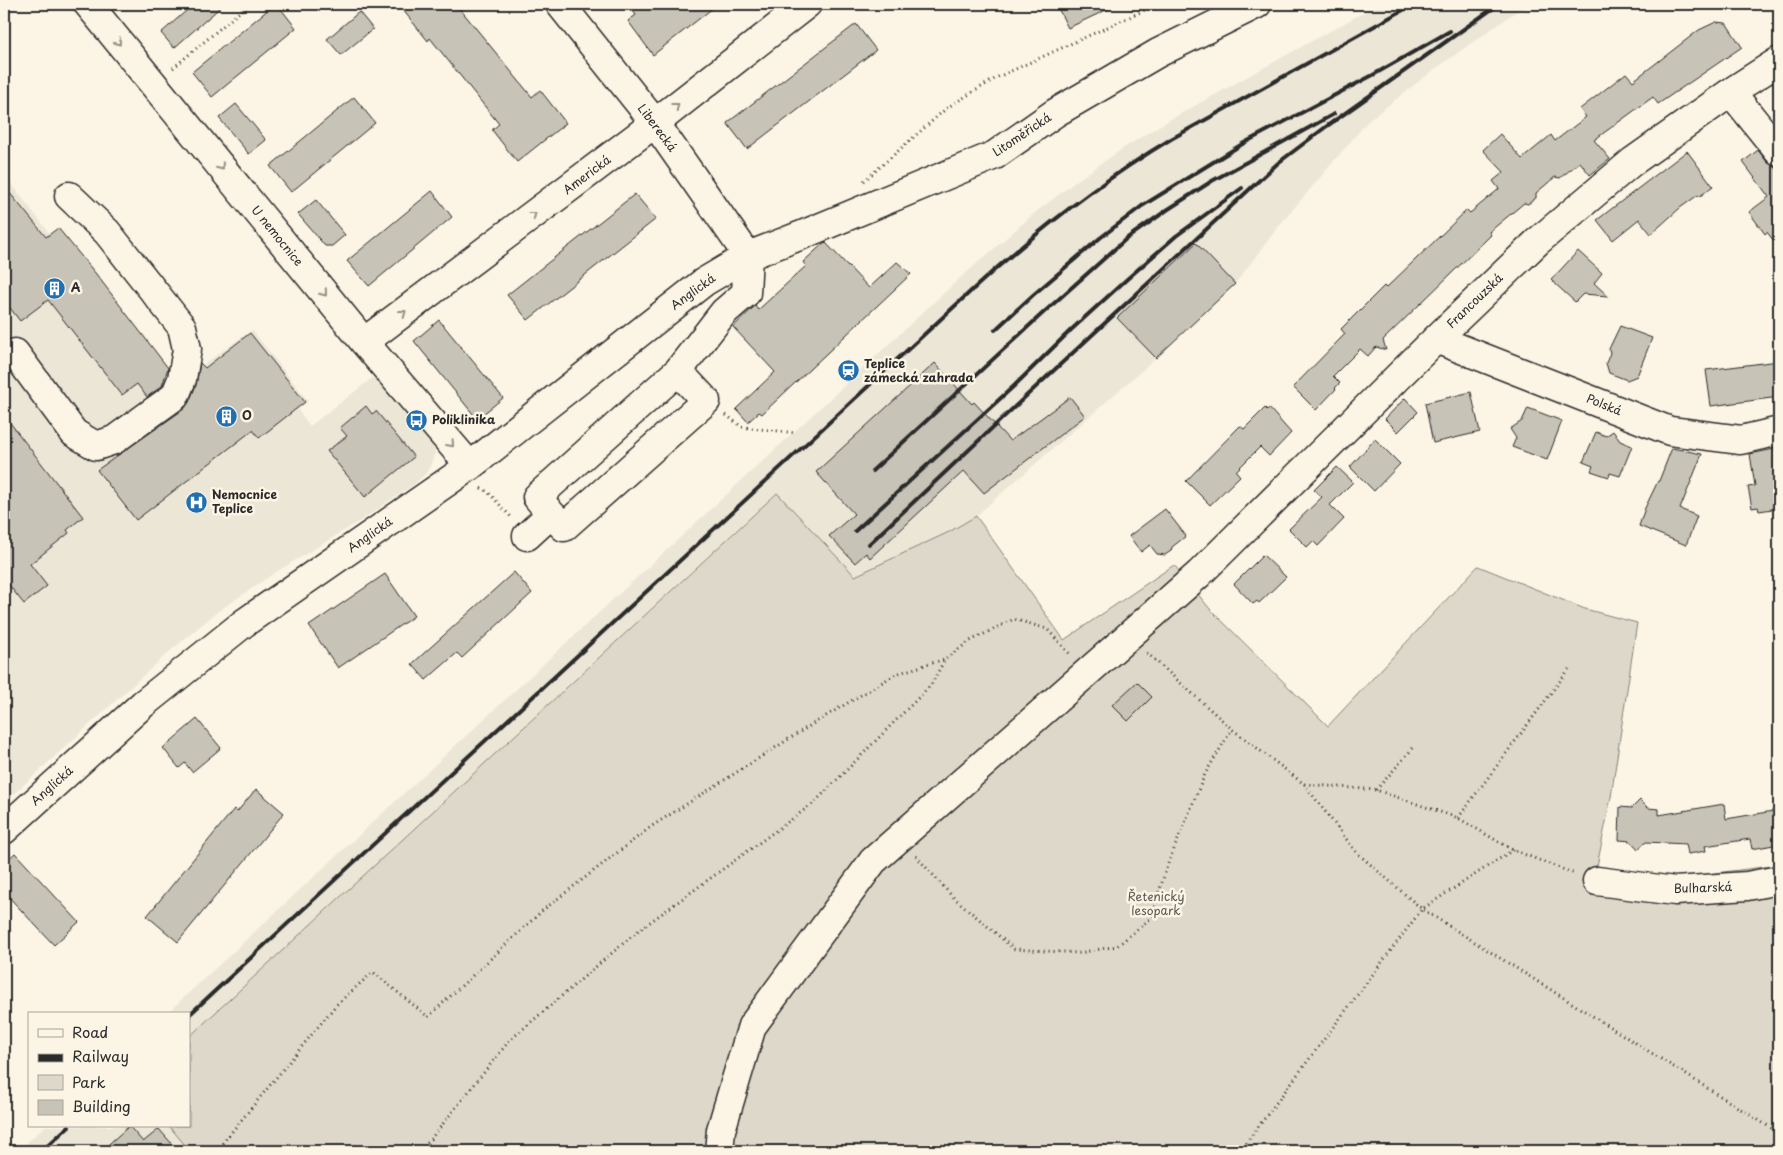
<svg xmlns="http://www.w3.org/2000/svg" width="1783" height="1155" viewBox="0 0 1783 1155" font-family="'Playpen Sans',sans-serif">
<style>
.built{fill:#ece6d7}
.green{fill:#ded8ca;stroke:#84827a}
.building{fill:#c8c3b7;stroke:#2b2b2b}
.lines{fill:none;stroke-linecap:round;stroke-linejoin:round}
.minor-casing{stroke:#2b2b2b;stroke-width:31}
.path{stroke:#2b2b2b;stroke-width:3;stroke-dasharray:1 4;stroke-linecap:butt}
.minor{stroke:#fcf5e5;stroke-width:28}
.rail{stroke:#2b2b2b;stroke-width:4}
.oneway{stroke:#949088}
.labels{text-anchor:middle;stroke-width:5;stroke-linejoin:round;paint-order:stroke}
.street-label{font-size:12px;fill:#2b2b2b;stroke:#fcf5e5}
.poi-label{font-size:12px;font-weight:bold;fill:#2b2b2b;stroke:#fcf5e5;text-anchor:start}
.park-label{font-size:12px;fill:#585653;stroke:#fcf5e5}
</style>
<rect width="100%" height="100%" fill="#fcf5e5"/>
<filter id="ink" filterUnits="userSpaceOnUse"><feTurbulence type="fractalNoise" baseFrequency=".02" numOctaves="2"/><feDisplacementMap in="SourceGraphic" scale="10" xChannelSelector="R" yChannelSelector="G"/><feConvolveMatrix kernelMatrix="1 2 1 2 8 2 1 2 1" color-interpolation-filters="sRGB"/></filter>
<g filter="url(#ink)">
<path class="built" d="M1379,4h148l-92,65 -67,52 -90,106 -43,57 -79,74 -180,158 -27,16 -94,44 -79,-83 -587,544v-23h-23l793,-735 77,-67 43,-33 46,-32 37,-23z
M4,174l165,215 83,-59 56,71 -10,9 12,16 66,-51 56,69 3,9 -7,18 -12,12 -56,38 -87,53 -56,38 -48,40 -165,151z
M45,1126h124l21,24v1h-172z"/>
<path class="green" d="M777,493l78,83 94,-44 27,-16 88,124 110,-75 36,44 118,117 150,-160 107,43 52,14 -26,174 -14,69 78,12 104,-13v286h-1589l-21,-25h20v-89z"/>
<path class="building" d="M194,4h30l-50,44 -13,-15z
M275,4h2l19,24 -84,69 -20,-25z
M398,4h58l76,93 8,-7 26,33 -49,39 -25,-32 7,-6 -69,-86 -2,3z
M627,4h91l-65,51 -25,-34 8,-6z
M1056,4h63l-51,24z
M359,12l14,17 -32,26 -14,-16z
M1716,22l10,1 16,24 -84,57 -5,-7 -59,43 16,19 -20,16 -10,-13 -20,16 -5,-1 -19,16v5l-8,6 -4,-1 -35,29 2,3 -108,105 3,10 -10,-3 -8,9 -8,-7 -27,27 7,7 -5,5 1,1 -20,21 -23,-23 52,-53 -4,-5 43,-43 2,2 81,-78 3,3 29,-24 -6,-8 11,-9 -21,-22 17,-16 22,25 29,-24 4,6 31,-24 -6,-8 46,-36 7,8 66,-51z
M856,24l20,26 -129,99 -20,-26z
M354,97l21,26 -84,69 -21,-26z
M236,104l30,36 -17,14 -30,-36z
M1758,150l9,12 8,5 4,5v76l-12,-16 -2,2 -16,-22 20,-15 -26,-35z
M1687,151l26,35 -14,11 -1,-2 -18,13 -29,26 -12,-15 -26,21 -16,-20z
M4,186l42,51 12,-9 38,46 72,94 -6,18 -15,11 -10,-13 -15,11 -74,-95 -28,21 -16,-21z
M432,191l20,26 -83,69 -22,-25z
M635,194l21,25 -128,101 -21,-25z
M316,200l29,35 -13,11h-7l-27,-32z
M825,242l44,46 28,-26 14,12 -149,140 -3,-2 -11,10 -12,-13 39,-37 -42,-45 22,-21 3,4 48,-44 -3,-4z
M1196,243l39,41 -79,74 -39,-40z
M1578,251l24,22 -8,10 14,13 -25,-2 -8,8 -24,-22z
M439,320l64,78 -26,21 -63,-78z
M1620,326l32,12 -15,38 -10,4 -18,-7 -3,-10 4,-10 -1,-4z
M250,333l55,69 -46,36 -6,-8 -117,90 -39,-50 87,-61 5,-7 7,-17 4,-22 5,5z
M1779,361v36l-68,9 -5,-36z
M935,363l37,41 2,-2 36,39 60,-44 15,19 -101,77 -20,-22 -94,87 -4,-5 -11,10 -26,-27 25,-22 -38,-42z
M1471,392l9,40 -47,11 -8,-40z
M1405,398l13,14 -20,20 -13,-13z
M366,406l6,8 4,-3 38,46 -49,40 -38,-46 20,-15 -7,-8z
M1265,408l2,2 2,-2 22,25 -22,23 -9,-9 -24,24 4,5 -30,29 -24,-24 54,-55 4,3z
M1528,408l34,13 -15,39 -35,-13 4,-9 -6,-9 12,-8z
M4,415l79,102 -16,13 2,3 -39,31 17,22 -23,18 -20,-25z
M1613,431l7,10 12,5 -12,30 -10,-3 -1,4 -18,-6 2,-5 -10,-4 13,-30 10,4z
M1375,439l25,25 -26,27 -24,-24z
M1672,448l30,6 -22,55 17,7 -11,29 -47,-19 6,-18 13,-27h1z
M1779,448v60l-20,3 -1,-4 -6,1 -4,-21 7,-1 -5,-32z
M1337,467l16,15 -23,23 14,14 -26,27 -5,-5 -6,6 -18,-18 33,-32 -8,-7z
M1165,509l21,27 -14,11 -1,4 -6,4 -8,-1 -7,-9 -9,7 -12,-16z
M1263,555l23,22 -27,26 -2,-2 -4,3 -19,-20z
M514,572l18,21 -70,65 -5,-5 -31,27 -14,-16z
M385,574l29,42 -76,52 -29,-42z
M1137,682l15,15 -24,24 -16,-16z
M197,719l24,29 -29,24 -7,-9 -6,5 -16,-20z
M256,789l28,24 -106,129 -31,-26 87,-107 3,3z
M1640,800l8,8 11,1v6l65,-11 2,15 53,-9v34l-27,5 -2,-10 -45,7 1,5 -18,3 -2,-10 -40,-2 -8,7 -7,-8 -12,-1 1,-33 12,1z
M15,853l64,69 -25,23 -50,-53v-29z
M129,1126l14,16 16,-13 19,22h-77z"/>
<g class="lines">
<defs>
<path id="minor" d="M88,4l276,338 106,124
M560,4l95,119 93,133
M1731,92l48,60
M1436,339l234,92 71,9 38,-9
M364,342l291,-219 152,-119
M15,353l59,80 22,13 18,-6 61,-44 7,-17 5,-30 -5,-22 -75,-95 -38,-36
M551,514l13,13 142,-126 -28,-30
M527,536l24,-22 -14,-17 141,-126 46,-59 22,-19 2,-37
M4,830l139,-126 101,-81 226,-157 234,-184 44,-26 54,-21 193,-80 60,-42 103,-60 99,-49
M1597,881l78,10 72,-5 32,-6
M719,1151l2,-21 31,-104 121,-165 326,-287 237,-235 101,-97 95,-80 99,-70 48,-31"/>
</defs>
<use href="#minor" class="minor-casing"/>
<path class="path" d="M173,68l76,-64
M864,181l84,-74 50,-30 160,-73
M726,415l16,12 54,6
M481,488l7,4 23,25
M1147,653l85,76 72,55 72,6 82,28 55,32 62,24
M1376,790l38,-43
M1458,818l111,-149
M1513,850l-91,59 357,224
M916,856l36,40 62,53 65,4 38,-7 34,-28 16,-52 38,-92 27,-45
M216,1151l120,-146 37,-33 55,45 115,-107 109,-84 159,-101 85,-51 49,-15
M421,1151l89,-111 129,-110 175,-127 117,-118 14,-26 25,-18 44,-22 33,10 23,25
M1240,1151l182,-242 -65,-56 -53,-69"/>
<use href="#minor" class="minor"/>
<path class="rail" d="M995,330l38,-35 67,-57 42,-32 102,-63 129,-68 77,-44
M872,471l170,-157 84,-75 41,-29 45,-29 122,-67
M855,531l159,-145 57,-56 56,-51 49,-43 66,-48
M869,544l155,-146 254,-235 49,-37 172,-122
M189,1015l781,-723c63,-58 128,-109 201,-153l243,-135
M42,1151l27,-25"/>
</g>
<defs><path id="oneway-chevron" d="M-2-3.5L2.5 0L-2 3.5" fill="none" stroke-width="1.6" stroke-linecap="round" stroke-linejoin="round" transform="scale(1.25)"/></defs>
<g class="oneway">
<use href="#oneway-chevron" transform="translate(118 42) rotate(51)"/>
<use href="#oneway-chevron" transform="translate(676 106) rotate(-38)"/>
<use href="#oneway-chevron" transform="translate(221 167) rotate(51)"/>
<use href="#oneway-chevron" transform="translate(533 215) rotate(-37)"/>
<use href="#oneway-chevron" transform="translate(324 293) rotate(51)"/>
<use href="#oneway-chevron" transform="translate(403 313) rotate(-37)"/>
<use href="#oneway-chevron" transform="translate(451 444) rotate(48)"/>
</g>
</g>
<defs>
<symbol id="building-disc" viewBox="-11 -11 22 22"><circle r="9.5" fill="#1f6fb2" stroke="#fcf5e5"/><path d="M-4-6H4V6H1V3H-1V6H-4ZM-2.5-4.3h1.7v1.8h-1.7ZM.8-4.3h1.7v1.8H.8ZM-2.5-1h1.7V.8h-1.7ZM.8-1h1.7V.8H.8Z" fill="#fff"/></symbol>
<symbol id="station-disc" viewBox="-11 -11 22 22"><circle r="9.5" fill="#1f6fb2" stroke="#fcf5e5"/><path d="M-3-6H3Q5-6 5-4V2Q5 4 3 4L4.5 6H3L1.5 4h-3L-3 6H-4.5L-3 4Q-5 4-5 2V-4Q-5-6-3-6ZM-3.5-4v3h7v-3ZM-3.5 1v1.5H-2V1ZM2 1v1.5H3.5V1Z" fill="#fff"/></symbol>
<symbol id="bus-disc" viewBox="-11 -11 22 22"><circle r="9.5" fill="#1f6fb2" stroke="#fcf5e5"/><path d="M-5-6H5V4H4V6H2V4H-2V6H-4V4H-5ZM-3.5-4V0h7V-4ZM-3.5 1.2v1.5H-2V1.2ZM2 1.2v1.5H3.5V1.2Z" fill="#fff"/></symbol>
<symbol id="hospital-disc" viewBox="-11 -11 22 22"><circle r="9.5" fill="#1f6fb2" stroke="#fcf5e5"/><path d="M-5-5h3v3.5h4V-5h3V5h-3V1.5h-4V5h-3Z" fill="#fff"/></symbol>
</defs>
<g fill-rule="evenodd">
<use href="#building-disc" x="42" y="276" width="25" height="25"/>
<use href="#station-disc" x="836" y="358" width="25" height="25"/>
<use href="#building-disc" x="214" y="404" width="25" height="25"/>
<use href="#bus-disc" x="404" y="408" width="25" height="25"/>
<use href="#hospital-disc" x="184" y="490" width="25" height="25"/>
</g>
<g class="labels">
<g class="street-label">
<text transform="translate(657 128) rotate(53)" y="4">Liberecká</text>
<text transform="translate(1022 135) rotate(-34)" y="4">Litoměřická</text>
<text transform="translate(587 175) rotate(-37)" y="4">Americká</text>
<text transform="translate(277 236) rotate(51)" y="4">U nemocnice</text>
<text transform="translate(693 292) rotate(-36)" y="4">Anglická</text>
<text transform="translate(1475 301) rotate(-44)" y="4">Francouzská</text>
<text transform="translate(1604 405) rotate(22)" y="4">Polská</text>
<text transform="translate(370 535) rotate(-35)" y="4">Anglická</text>
<text transform="translate(52 786) rotate(-42)" y="4">Anglická</text>
<text transform="translate(1703 888) rotate(-2)" y="4">Bulharská</text>
</g>
<g class="poi-label">
<text x="71" y="292">A</text>
<text x="864" y="368">Teplice<tspan x="864" dy="14">zámecká zahrada</tspan></text>
<text x="242" y="420">O</text>
<text x="432" y="424">Poliklinika</text>
<text x="212" y="499">Nemocnice<tspan x="212" dy="14">Teplice</tspan></text>
</g>
<g class="park-label">
<text x="1156" y="901">Řetenický<tspan x="1156" dy="14">lesopark</tspan></text>
</g>
</g>
<rect width="1783" height="1155" fill="none" stroke="#fcf5e5" stroke-width="20"/>
<rect x="10" y="10" width="1763" height="1135" fill="none" stroke="#2b2b2b" stroke-width="2" filter="url(#ink)"/>
<rect x="28" y="1012" width="162" height="115" fill="#fcf5e5" stroke="#a8a49b"/>
<rect x="38" y="1029" width="25" height="8" fill="#fcf5e5" stroke="#a8a49b"/>
<text x="72" y="1038" font-size="15" fill="#2b2b2b">Road</text>
<rect x="38" y="1054" width="25" height="8" fill="#2b2b2b" stroke="#a8a49b"/>
<text x="72" y="1062" font-size="15" fill="#2b2b2b">Railway</text>
<rect x="38" y="1075" width="25" height="15" fill="#ded8ca" stroke="#a8a49b"/>
<text x="72" y="1088" font-size="15" fill="#2b2b2b">Park</text>
<rect x="38" y="1100" width="25" height="15" fill="#c8c3b7" stroke="#a8a49b"/>
<text x="72" y="1112" font-size="15" fill="#2b2b2b">Building</text>
</svg>
